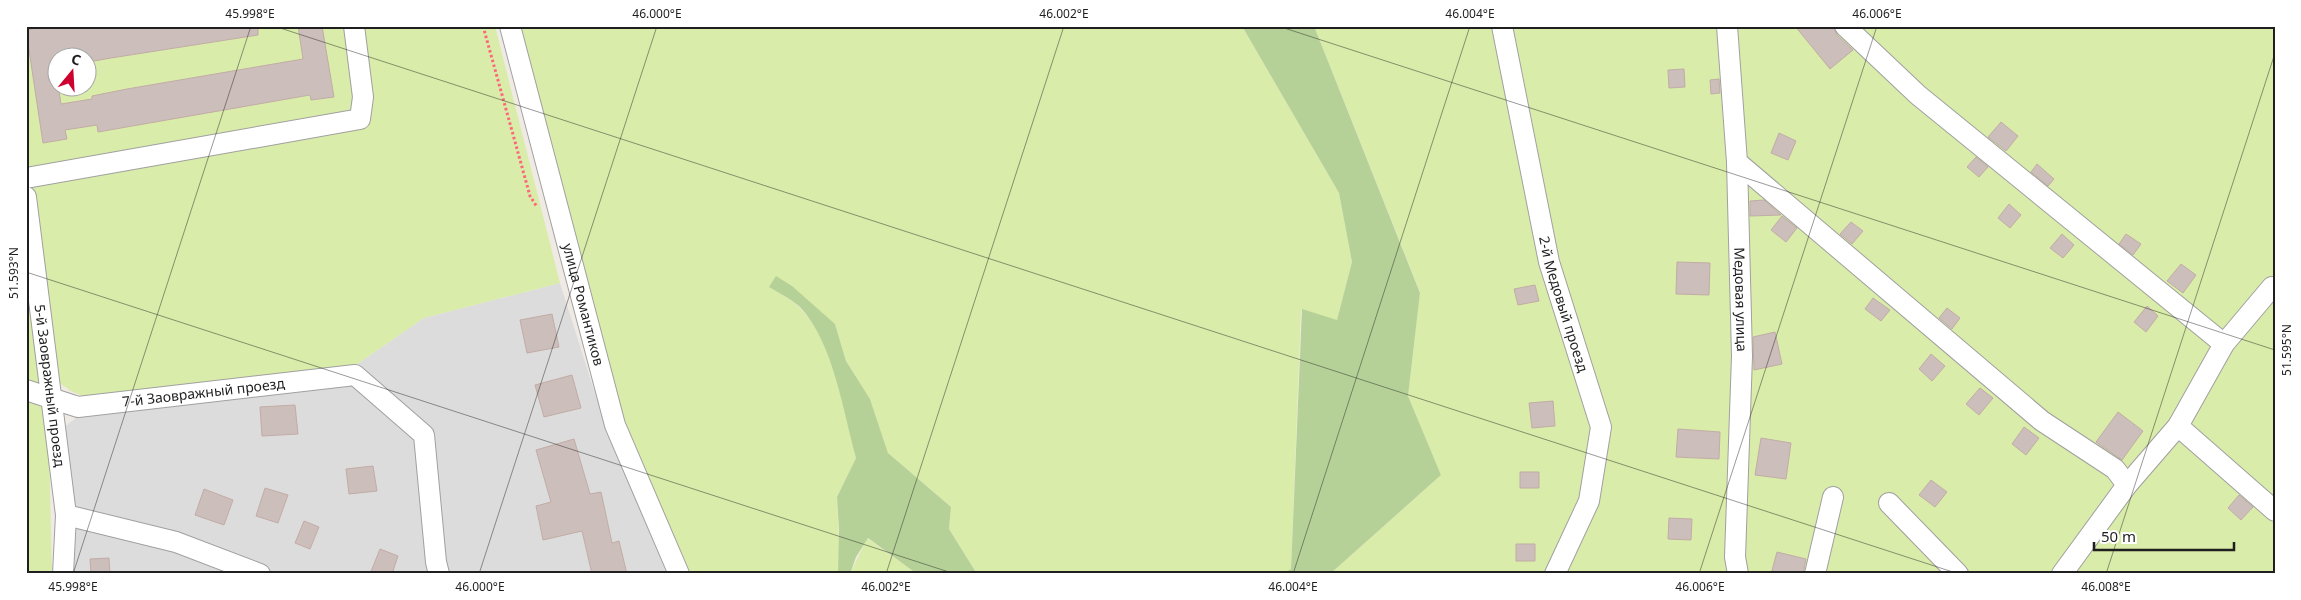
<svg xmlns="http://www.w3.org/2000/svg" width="2301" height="600" viewBox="0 0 2301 600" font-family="'Noto Sans',sans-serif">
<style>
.residential{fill:#dddcdc}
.grass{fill:#d9eca9;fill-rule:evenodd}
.forest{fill:#b6d198}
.building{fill:#ccbebb;stroke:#c2aca6}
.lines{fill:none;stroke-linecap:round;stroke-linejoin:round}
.minor-casing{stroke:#a0a0a0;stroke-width:22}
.path{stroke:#fe677b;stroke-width:3;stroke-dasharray:2.5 2.5;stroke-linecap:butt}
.minor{stroke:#fff;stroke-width:20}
.ticks{fill:none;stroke:#1f1f1f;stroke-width:1;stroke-opacity:0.45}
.labels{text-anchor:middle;stroke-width:4;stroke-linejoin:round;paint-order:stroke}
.street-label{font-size:14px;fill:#1f1f1f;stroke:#fff}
.neatline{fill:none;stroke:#1f1f1f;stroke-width:2}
.ticks-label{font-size:12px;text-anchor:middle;fill:#1f1f1f}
</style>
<rect width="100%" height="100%" fill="#f0eae5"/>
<path class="residential" d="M560,283l46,145 61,146h-598l-6,-146 13,-10 257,-30 20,-21 71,-49z"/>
<path class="grass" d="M26,26h469l65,257 -136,35 -71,49 -268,30 -14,-6 -14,-10 -31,-211zM58,58h30v30h-30z
M521,26h721l97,167 13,69 -15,59 -36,-11 -10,259 -10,5h-304l-28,-45 2,-22 -63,-54 -18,-54 -24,-38 -11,-37 -66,-37c10,6 24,13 32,22 35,38 42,100 55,149l-19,39 3,73 -2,4h-147l-48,-100 -20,-51z
M1314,26h961v548h-945l111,-99 -33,-79 12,-104z
M26,246l22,156 4,172h-26z
M867,538l50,36h-67z"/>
<path class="forest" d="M1242,26h72l106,267 -12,103 33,79 -111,99h-49l10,-5 11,-260 35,11 15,-58 -13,-69z
M776,276l16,10 43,38 11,37 24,38 18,54 63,54 -2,22 28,45h-60l-49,-36 -12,19 -6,17h-12l1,-44 -2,-33 19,-39c-13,-47 -22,-113 -55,-150 -8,-8 -22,-15 -32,-21z"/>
<path class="building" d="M49,26h209v9l-147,23 -23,4v-4h-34l7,46 31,-5v-3l35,-7 176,-30 -5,-33h24l12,71 -23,3 -1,-5 -212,37 -1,-7 -32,5 2,9 -24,4 -17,-113z
M1795,26h38l4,9 16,15 -23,19z
M1684,69l1,18 -16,1 -1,-18z
M1719,79l1,14 -9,1 -1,-14z
M2001,122l17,14 -12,15 -18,-14z
M1779,133l17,8 -8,19 -17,-7z
M1976,157l12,10 -9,10 -12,-10z
M2037,164l17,15 -6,7 -17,-14z
M1764,200l17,15 -31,1v-15z
M2009,204l12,11 -11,13 -12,-10z
M1782,216l15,12 -11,14 -15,-12z
M1851,222l12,9 -11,13 -12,-10z
M2062,234l12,11 -11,13 -13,-10z
M2126,234l15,10 -8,11 -14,-11z
M1677,262l33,1 -1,32 -33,-1z
M2181,264l15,11 -13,18 -16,-12z
M1535,285l4,16 -21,4 -4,-16z
M1873,298l17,12 -9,11 -16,-12z
M2147,306l11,10 -12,16 -12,-10z
M1947,308l13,10 -8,11 -13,-11z
M552,314l7,33 -32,6 -7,-33z
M1775,332l7,32 -28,6 -1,-33z
M1931,354l14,12 -13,15 -13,-12z
M572,375l9,33 -37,9 -9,-32z
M1980,388l13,10 -14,17 -13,-11z
M1553,401l2,25 -23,2 -3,-25z
M295,405l3,29 -36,2 -2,-29z
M2118,412l25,19 -21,29 -26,-18z
M2024,427l15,11 -13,17 -14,-11z
M1678,429l42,3 -1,27 -43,-2z
M1761,438l30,5 -5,36 -31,-4z
M574,439l16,55 11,-2 11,51 7,-2 8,33h-35l-10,-43 -39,9 -7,-34 15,-4 -15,-52z
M373,466l4,25 -28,3 -3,-25z
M1520,472h19v16h-19z
M1931,480l16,12 -12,15 -16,-12z
M265,488l23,7 -10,28 -22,-7z
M204,489l29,11 -9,25 -29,-10z
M2239,495l14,12 -12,13 -13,-12z
M1669,518l23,1 -1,21 -23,-1z
M304,521l15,6 -9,22 -15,-6z
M1516,544h19v17h-19z
M380,549l18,7 -6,18h-22z
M1777,552l29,7 -3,15h-32z
M109,558l1,16h-19l-1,-15z"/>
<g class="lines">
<defs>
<g id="minor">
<path id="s1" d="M510,26l105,399 64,149"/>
<path id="s2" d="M1502,26l47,236 52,165 -12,74 -34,73"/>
<path id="s3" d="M1727,26l10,136 5,194 -7,201 3,17"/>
<path d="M1845,26l73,69 306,249"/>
<path d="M1737,162l305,259 73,48 12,16"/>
<path d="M26,178l334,-59 3,-22 -9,-71"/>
<path id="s4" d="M26,197l40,318 -3,59"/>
<path id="s5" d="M26,390l52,17 277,-32 69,60 12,127 3,12"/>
<path d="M2178,426l97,85"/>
<path d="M1889,503l69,71"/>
<path d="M66,515l110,27 84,32"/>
<path d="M1815,574l18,-77"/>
<path d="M2062,574l65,-89 51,-59 46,-82 48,-57h3"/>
</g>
</defs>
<use href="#minor" class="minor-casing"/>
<path class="path" d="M483,26l47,170 7,11"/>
<use href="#minor" class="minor"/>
</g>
<path class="ticks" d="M274,26l1685,548M1278,26l997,324M26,272l929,302M73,574l178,-548M479,574l178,-548M886,574l178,-548M1293,574l177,-548M1699,574l178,-548M2106,574l169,-521"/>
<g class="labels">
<g class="street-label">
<text dy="5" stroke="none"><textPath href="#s3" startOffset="274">Медовая улица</textPath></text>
<text dy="5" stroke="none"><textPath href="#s2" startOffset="285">2-й Медовый проезд</textPath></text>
<text dy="5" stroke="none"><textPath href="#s1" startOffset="288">улица Романтиков</textPath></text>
<text dy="5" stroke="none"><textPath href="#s4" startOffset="190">5-й Заовражный проезд</textPath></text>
<text dy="5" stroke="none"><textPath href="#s5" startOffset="181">7-й Заовражный проезд</textPath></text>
</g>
</g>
<rect width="2301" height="600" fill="none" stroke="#ffffff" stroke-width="55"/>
<g transform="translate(72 72) rotate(18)"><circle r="24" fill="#ffffff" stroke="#a5a5a5"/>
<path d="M0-4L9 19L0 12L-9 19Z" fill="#ce0030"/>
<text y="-8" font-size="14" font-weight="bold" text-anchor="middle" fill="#1f1f1f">С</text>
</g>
<path d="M2094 542v8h140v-8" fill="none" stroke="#1f1f1f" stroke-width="2.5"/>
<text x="2101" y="542" font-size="15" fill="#1f1f1f" stroke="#ffffff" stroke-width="4" paint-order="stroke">50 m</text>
<rect x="28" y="28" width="2246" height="544" class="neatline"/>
<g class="ticks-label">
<text x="250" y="18">45.998°E</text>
<text x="657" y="18">46.000°E</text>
<text x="1064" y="18">46.002°E</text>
<text x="1470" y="18">46.004°E</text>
<text x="1877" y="18">46.006°E</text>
<text transform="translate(14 273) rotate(-90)" y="4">51.593°N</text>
<text transform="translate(2287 350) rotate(-90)" y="4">51.595°N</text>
<text x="73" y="591">45.998°E</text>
<text x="480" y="591">46.000°E</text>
<text x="886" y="591">46.002°E</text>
<text x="1293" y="591">46.004°E</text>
<text x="1700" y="591">46.006°E</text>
<text x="2106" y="591">46.008°E</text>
</g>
</svg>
